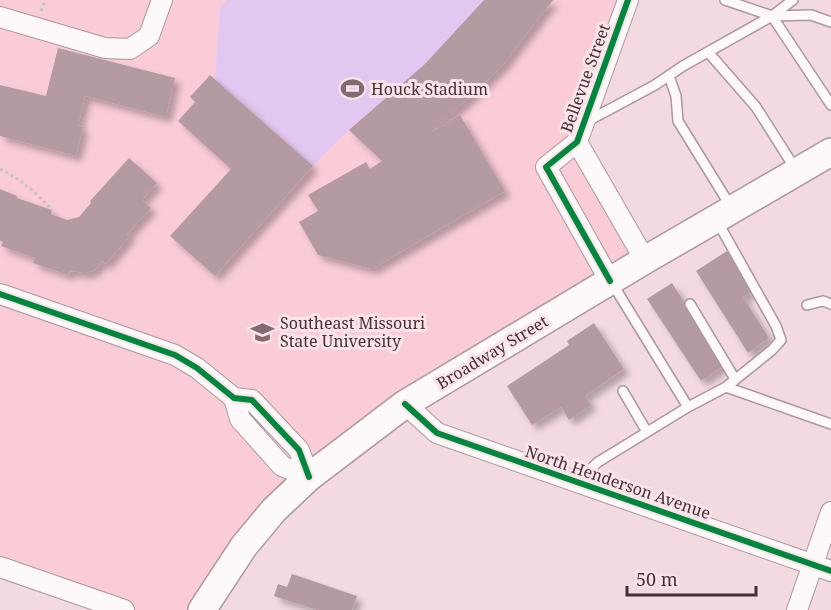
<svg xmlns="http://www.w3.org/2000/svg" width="831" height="610" viewBox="0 0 831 610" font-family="'Noto Serif',serif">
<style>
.built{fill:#f9ccd7}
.green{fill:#e2c8f0}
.building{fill:#b49ba2;filter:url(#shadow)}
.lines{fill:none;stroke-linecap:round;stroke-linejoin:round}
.lane-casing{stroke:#ac979c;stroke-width:12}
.street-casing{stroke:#ac979c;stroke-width:22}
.secondary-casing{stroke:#ac979c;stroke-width:30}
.path{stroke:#cac1c4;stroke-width:3;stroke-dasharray:3 3;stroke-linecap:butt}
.lane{stroke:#fdf9fa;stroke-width:9}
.street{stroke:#fdf9fa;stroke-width:20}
.secondary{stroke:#fdf9fa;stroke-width:27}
.cycleway-casing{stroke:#fbe4e9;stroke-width:10}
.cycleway{stroke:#00873e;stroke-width:6}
.labels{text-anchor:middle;stroke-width:6;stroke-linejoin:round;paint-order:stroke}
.street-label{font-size:16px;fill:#463035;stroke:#fbe4e9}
.poi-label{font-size:16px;fill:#463035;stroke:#fbe4e9;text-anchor:start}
</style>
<defs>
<filter id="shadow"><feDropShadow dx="5.5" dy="5.5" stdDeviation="3" flood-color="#0004"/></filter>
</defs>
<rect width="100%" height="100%" fill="#f2dae0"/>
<path class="built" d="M0,0h628l-50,142 67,118 -336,217 -107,133h-78l-124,-43z"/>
<path class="green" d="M227,0h326c-36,48 -74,96 -123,132 -15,11 -32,20 -48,29l-33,-31 -36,36 -98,-87 5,-71z"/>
<path class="building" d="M484,0h69l-51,66 -34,33 -38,34 30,-18 45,76 -133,78 -54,-14 -19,-33 19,-11 -10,-16 58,-33 4,7 12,-8 -33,-31 76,-66z
M58,48l117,30 -9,39 -81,-21 -7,30 5,1 -7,29 -76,-20v-51l46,11z
M210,75l103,91 -98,110 -45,-40 61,-67 -53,-48 17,-19 -5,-5z
M129,158l28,25 -15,17 9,8 -24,26 3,2 -24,28 -4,-3 -7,9 -9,3 -16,-2 -2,4 -35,-12 2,-5 -34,-12 2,-4 -3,-1v-52l17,7v2l35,12 -1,4 16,6 12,-3 12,-14 -1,-2z
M727,251l25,41 -9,5 26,41 -21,15 -52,-82z
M672,283l53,82 -24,16 -54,-82z
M594,323l30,46 -39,27 6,9 -22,15 -8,-13 -29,18 -25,-39 62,-41 -2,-4z
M292,574l65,22 -5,14h-35l-43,-14 4,-12 9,3z"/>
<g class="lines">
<defs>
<path id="lane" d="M725,0l47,16 59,89
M772,16l21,-16
M708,52l48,55 40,63
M669,76l7,20 2,25 53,86
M586,122l69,-37 28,-19 89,-50 39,-1 20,7
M717,221l59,105 5,14 -9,10 -46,37
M612,283l76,124 38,-20 105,37
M690,304l45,75
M807,305l16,-4 8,3
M623,391l24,41
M577,482l21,-20 90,-55"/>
<path id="street" d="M0,17l105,31 25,1 19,-13 13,-36
M577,142l68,118
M610,281l-64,-114 31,-25 51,-142
M0,294l175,61 22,13 37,30 18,2 47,50 10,27
M234,398l6,21 42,47 27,11
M405,404l32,29 394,138
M0,567l124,43
M797,610l34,-98"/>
<path id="secondary" d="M202,610l42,-64 30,-36 35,-33 96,-73 240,-144 186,-108"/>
</defs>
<use href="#lane" class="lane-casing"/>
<use href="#street" class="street-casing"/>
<use href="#secondary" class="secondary-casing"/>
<path class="path" d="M41,11l4,-11
M0,169c21,10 36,24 52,41"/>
<use href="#lane" class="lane"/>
<use href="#street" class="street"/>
<use href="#secondary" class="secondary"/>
<defs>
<path id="cycleway" d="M610,281l-64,-114 31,-25 51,-142
M0,294l175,61 22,13 37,30 18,2 47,50 10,27
M405,404l32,29 394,138"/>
</defs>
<use href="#cycleway" class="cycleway-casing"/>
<use href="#cycleway" class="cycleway"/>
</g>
<defs>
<symbol id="stadium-bare" viewBox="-9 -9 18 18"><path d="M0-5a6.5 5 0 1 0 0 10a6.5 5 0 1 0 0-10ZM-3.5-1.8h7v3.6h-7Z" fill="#826c71" stroke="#fbe4e9" stroke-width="2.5" paint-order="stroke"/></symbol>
<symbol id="university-bare" viewBox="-9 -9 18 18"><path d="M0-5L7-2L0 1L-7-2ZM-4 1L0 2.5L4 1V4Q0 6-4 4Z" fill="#826c71" stroke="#fbe4e9" stroke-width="2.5" paint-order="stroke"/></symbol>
</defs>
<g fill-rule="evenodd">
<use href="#stadium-bare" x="336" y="72" width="33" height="33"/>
<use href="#university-bare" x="246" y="316" width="33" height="33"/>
</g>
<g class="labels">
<g class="street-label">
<text transform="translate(585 78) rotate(-70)" y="6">Bellevue Street</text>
<text transform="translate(492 352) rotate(-31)" y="6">Broadway Street</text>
<text transform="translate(618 482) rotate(19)" y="6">North Henderson Avenue</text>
</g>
<g class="poi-label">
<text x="371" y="95">Houck Stadium</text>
<text x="280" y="329">Southeast Missouri<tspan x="280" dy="18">State University</tspan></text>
</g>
</g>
<path d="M627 586v9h129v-9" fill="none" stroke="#463035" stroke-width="3"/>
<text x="636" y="586" font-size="18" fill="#463035" stroke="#fbe4e9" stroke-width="4.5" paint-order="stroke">50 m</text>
</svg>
